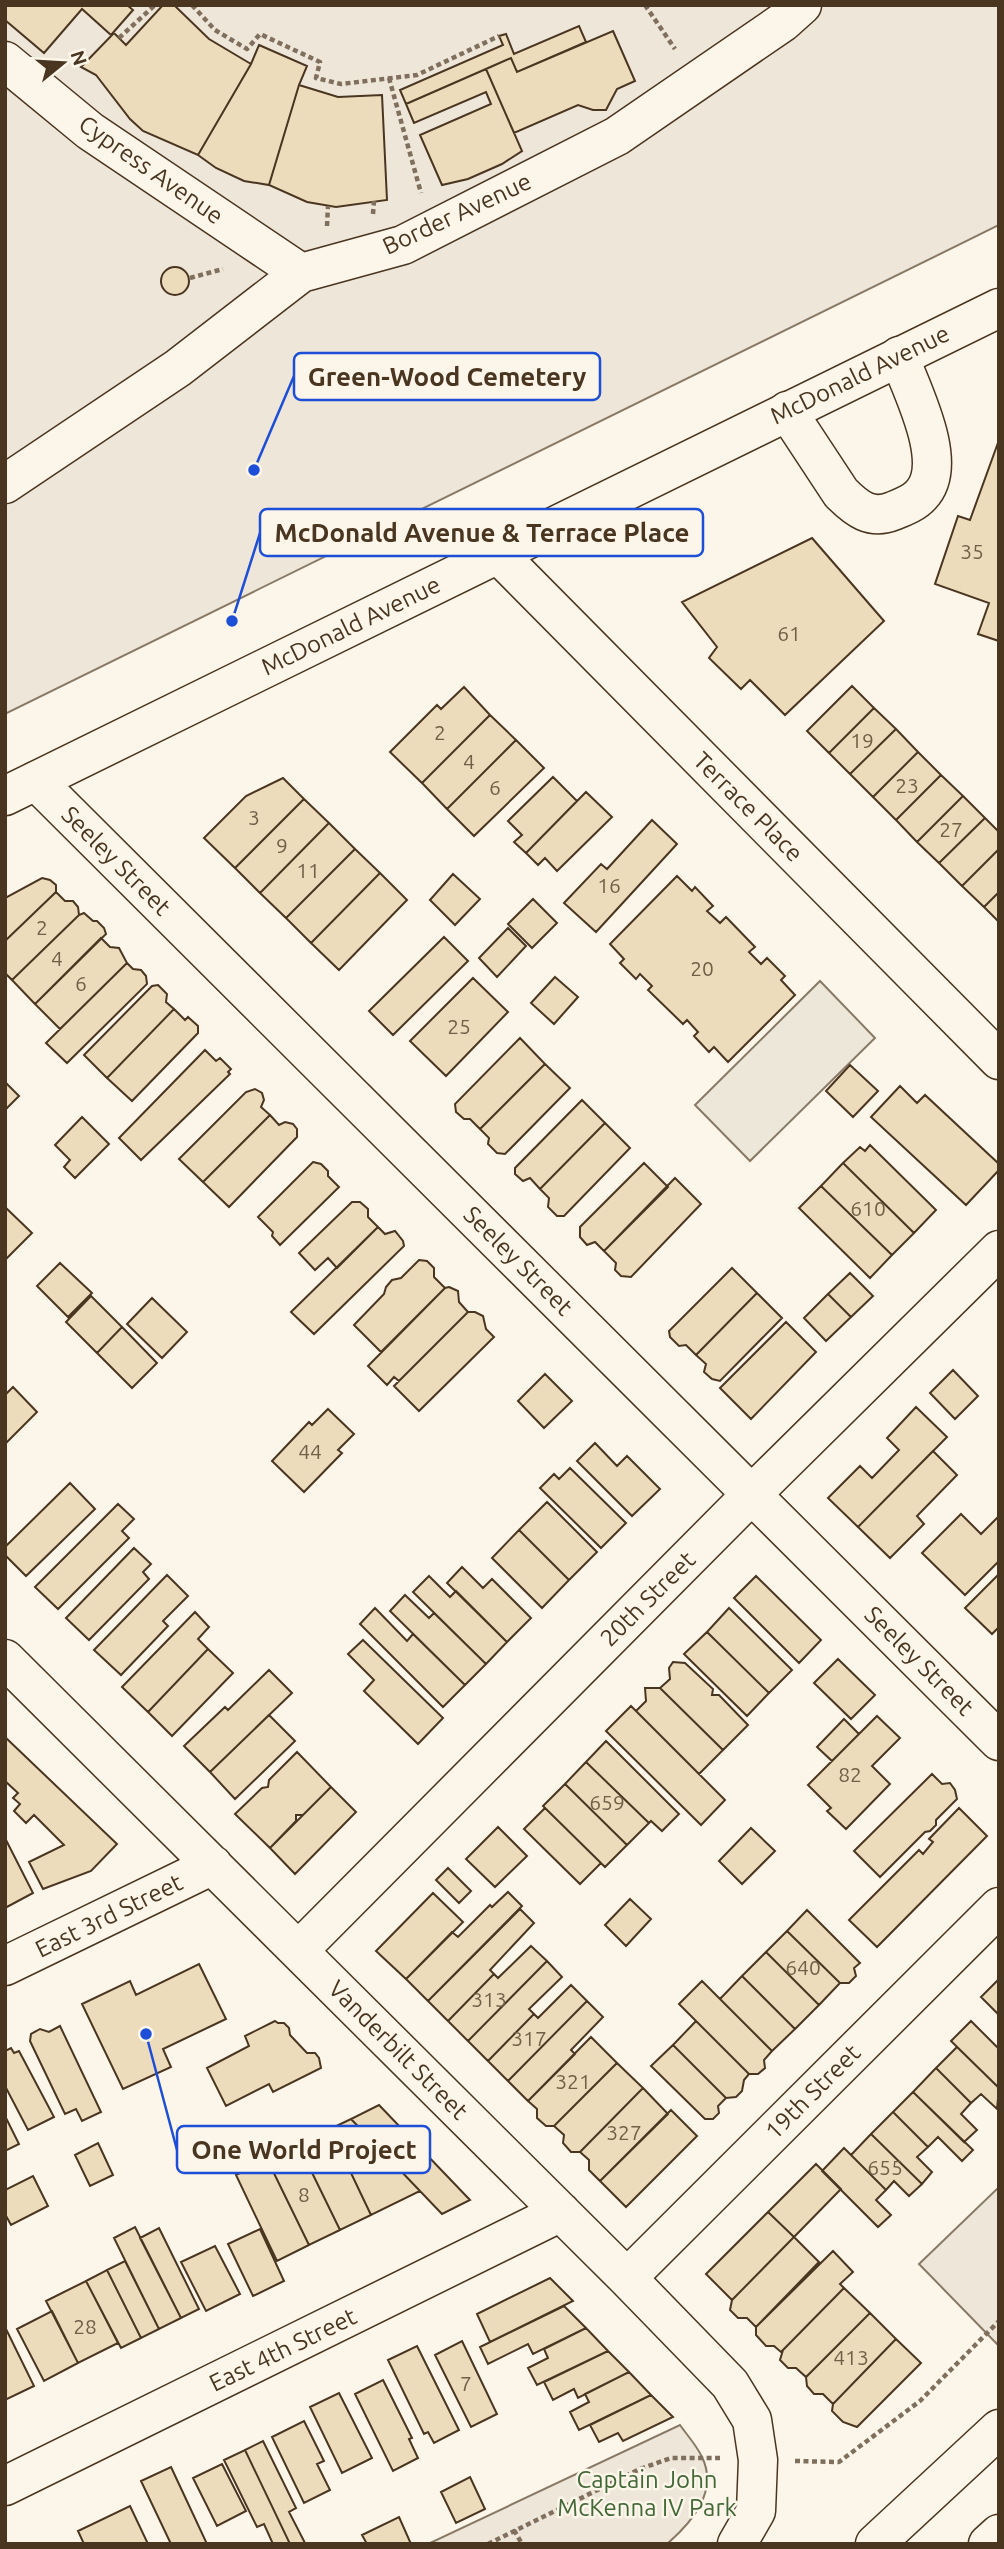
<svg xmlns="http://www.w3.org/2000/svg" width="1004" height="2549" viewBox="0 0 1004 2549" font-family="Ubuntu,sans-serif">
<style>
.green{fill:#ede6d9;stroke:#887966;stroke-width:2}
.parking{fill:#ede7d9;stroke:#887966;stroke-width:2}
.building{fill:#ecdcbc;stroke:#4a3520;stroke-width:2}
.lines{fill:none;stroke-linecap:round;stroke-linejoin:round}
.minor-casing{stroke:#4a3520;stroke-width:41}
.major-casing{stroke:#4a3520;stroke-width:41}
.highway-casing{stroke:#4a3520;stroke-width:41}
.path{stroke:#7f6f5c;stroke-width:4.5;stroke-dasharray:5 3.5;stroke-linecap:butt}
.minor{stroke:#fbf6e9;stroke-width:38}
.major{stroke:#fbf6e9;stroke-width:38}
.highway{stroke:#fbf6e9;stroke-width:38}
.labels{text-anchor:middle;stroke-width:5;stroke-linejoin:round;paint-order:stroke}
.number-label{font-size:21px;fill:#725f47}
.street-label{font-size:24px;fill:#4a3520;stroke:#fbf6e9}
.park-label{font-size:24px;fill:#436837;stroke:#fbf6e9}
.leader{fill:none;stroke:#1d4ed8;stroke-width:2.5}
.callout-dot{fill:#1d4ed8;stroke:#fbf6e9;stroke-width:2.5}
.callout{fill:#fbf6e9;stroke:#1d4ed8;stroke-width:2.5}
.callout-label{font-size:26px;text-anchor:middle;font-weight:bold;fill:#4a3520}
</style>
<rect width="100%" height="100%" fill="#fbf6e9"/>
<path class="green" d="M5,5h994v220l-994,489z
M999,2187v157l-1,1 -79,-81z
M680,2425c7,10 17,21 22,32 17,35 -11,66 -35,87h-239z"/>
<path class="parking" d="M820,981l55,57 -125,123 -55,-56z"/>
<path class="building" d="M5,5h122l6,5 -22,25 -29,-26 -38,44 -39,-33z
M163,5h11l35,34 42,25 -53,91 -55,-24 -13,-12 -34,-44 -15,-8 33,-34 12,12z
M579,26l7,16 -69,30 -6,-14 -105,46 -6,-14 103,-45 -4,-9 7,-2 8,20z
M613,31l22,50 -18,8 -11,21h-13l-15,-5 -64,28 -28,-64 25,-11 6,14z
M259,45l48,21 -8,19 -30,100 -25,-4 -28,-13 -18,-13 53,-91z
M486,69l36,82 -20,13 -34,15 -26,6 -22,-50 71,-31 -5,-12 -72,31 -8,-19z
M299,85l39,12 44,-2 5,105 -51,7 -29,-5 -38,-17z
M161 281a14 14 0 1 1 28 0a14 14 0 1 1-28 0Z
M999,440v201l-21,-7 11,-31 -54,-19 23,-68 12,4z
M812,538l72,83 -99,94 -35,-35 -9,9 -32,-31 8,-11 -35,-45z
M852,686l22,22 -45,45 -22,-22z
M464,687l26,28 -68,68 -32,-31 47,-47 4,4z
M874,708l22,21 -46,45 -21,-21z
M490,715l26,25 -69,69 -25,-26z
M896,729l22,23 -45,45 -23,-23z
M516,740l28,28 -70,68 -27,-27z
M918,752l23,23 -45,45 -23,-23z
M941,775l22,21 -46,46 -21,-22z
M553,777l24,24 -51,52 -12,-11 8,-7 -14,-14z
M283,778l21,21 -69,69 -31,-30 42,-42z
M586,792l26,25 -55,54 -12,-13 -7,7 -12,-12z
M963,796l22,22 -46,45 -22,-21z
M304,799l25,24 -69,70 -25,-25z
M985,818l14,14v17l-37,37 -23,-23z
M652,820l25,24 -81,88 -32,-29 37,-39 6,5z
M329,823l26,26 -69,69 -26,-25z
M355,849l25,24 -69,70 -25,-25z
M999,849v43l-15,15 -22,-21z
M380,873l27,27 -68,70 -28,-27z
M453,874l27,25 -25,26 -25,-25z
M677,876l15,15 3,-4 18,19 -6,5 13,12 6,-6 29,30 -6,5 12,12 6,-6 18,18 -4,4 14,15 -67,67 -14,-15 -5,5 -15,-16 4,-4 -11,-12 -4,4 -35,-34 4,-4 -12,-12 -4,5 -16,-16 4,-4 -14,-15z
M42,878l8,2 6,5v7l-51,49v-43z
M56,892l9,9h8l5,6 1,8 -67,65 -7,-7v-32z
M999,892v30l-15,-15z
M533,899l24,24 -25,25 -24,-24z
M84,913l9,8h4l7,7 2,6 -71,70 -23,-24 67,-65z
M508,928l18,18 -29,31 -18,-19z
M444,937l24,24 -75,74 -24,-24z
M101,938l9,9 9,1 8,15 -67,66 -25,-25z
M127,963l6,6 8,1 5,6 1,8 -80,79 -21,-20z
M555,977l23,20 -24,27 -23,-21z
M473,978l35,34 -62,64 -36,-35z
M158,985l9,9 -1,8 8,7 -67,69 -23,-23 68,-69z
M174,1009l11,11 3,-3 10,9v7l-66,68 -25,-23z
M520,1038l25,26 -65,65 -10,-10h-6l-8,-7 -1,-8z
M205,1050l11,11 4,-3 11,11 -3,3 2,2 -89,86 -22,-22z
M545,1064l25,24 -65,66 -8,-1 -9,-9 1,-6 -9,-9z
M850,1065l28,26 -25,26 -27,-26z
M5,1082l14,14 -14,14z
M900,1086l17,17 8,-8 74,69v6l-33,35 -95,-88z
M255,1089l7,4 2,7 -3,7 9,8 -67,67 -24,-23 67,-67z
M582,1100l23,23 -65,66 -10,-11 -7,3 -8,-7v-6z
M270,1115l9,10 6,-3 8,2 4,5v8l-68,70 -26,-25z
M82,1117l27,27 -34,34 -11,-11 6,-7 -15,-15z
M605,1123l25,25 -66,68h-7l-9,-9 1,-9 -9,-9z
M870,1145l66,65 -22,23 -71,-70 17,-16 5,4z
M313,1162l8,2 7,7v5l11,11 -59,58 -8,-9 1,-4 -15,-15z
M644,1163l24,24 -64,64 -9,-9 -8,3 -7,-8v-10z
M843,1163l71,70 -22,22 -71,-69z
M675,1178l26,26 -70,73 -10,-1 -6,-6 1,-7 -12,-12z
M821,1186l71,69 -22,23 -71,-70z
M352,1202h8l8,7v8l10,10 -41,41 -9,-10 -13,12 -16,-17z
M5,1207l27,26 -27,27z
M378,1227l7,7 10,-3 8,10 1,5 -90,88 -23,-22z
M419,1260l8,1 7,7v9l11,11 -64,64 -27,-27 30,-31 2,-7 6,-7 9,-2z
M60,1263l32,30 -24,24 -31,-31z
M732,1268l25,25 -61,62 -10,-10 -7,1 -9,-9 -1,-6z
M850,1273l23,23 -22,21 -23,-23z
M449,1287l9,4 1,11 9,10 -69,69 -5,-4 -7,8 -19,-19 77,-78z
M757,1293l25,25 -62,63 -8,-2 -8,-7 2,-8 -10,-9z
M828,1294l23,23 -25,24 -22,-23z
M91,1296l31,31 -25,26 -31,-31z
M152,1298l35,34 -25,26 -35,-34z
M468,1312h7l8,4 3,13 8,8 -75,74 -25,-25z
M786,1322l30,30 -65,67 -31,-31z
M122,1327l35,36 -25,25 -35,-35z
M953,1370l25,26 -23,23 -25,-26z
M545,1374l27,27 -28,27 -26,-27z
M13,1387l24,25 -32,32v-49z
M916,1407l31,30 -89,90 -30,-29 32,-32 12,12 27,-28 -12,-12z
M328,1409l26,25 -16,16 4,3 -38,39 -32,-31 37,-39 3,3z
M595,1443l22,23 10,-10 33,33 -28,27 -55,-55z
M933,1451l24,24 -40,41 7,8 -34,34 -32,-31z
M570,1468l56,55 -25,25 -61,-60 14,-14 5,5z
M70,1483l25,26 -69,67 -21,-21v-8z
M547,1502l50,50 -28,28 -50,-50z
M118,1504l16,15 -12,12 7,7 -71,71 -23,-22z
M961,1514l20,20 18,-18v45l-34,34 -43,-42z
M519,1530l50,50 -27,28 -50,-50z
M134,1548l17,16 -8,8 6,7 -60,61 -23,-22z
M462,1567l21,21 9,-9 39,39 -24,24 -60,-59z
M999,1574v53l-7,7 -27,-26z
M167,1575l21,21 -25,25 5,5 -47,49 -27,-25z
M429,1576l21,21 6,-6 51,51 -21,22 -73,-72z
M756,1576l65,64 -22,23 -65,-65z
M405,1595l24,23 5,-5 52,51 -21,21 -75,-74z
M375,1608l32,33 6,-7 52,51 -22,22 -83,-83z
M729,1608l63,62 -23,23 -62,-61z
M195,1612l14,15 -11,12 10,10 -60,63 -26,-25z
M707,1632l62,61 -22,23 -63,-62z
M363,1640l80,78 -25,26 -54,-53 10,-11 -26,-26z
M208,1649l25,24 -61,63 -24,-24z
M838,1659l37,36 -24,24 -37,-36z
M673,1662l12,1 28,26 -1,6h7l29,30 -25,25 -63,-62 10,-9 -1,-11z
M269,1670l23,23 -82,79 -26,-26 41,-39 3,3z
M645,1688h15l63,62 -24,24 -63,-63 10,-10z
M631,1706l94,94 -24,25 -95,-94z
M269,1715l26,26 -60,58 -25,-27z
M877,1716l23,22 -28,28 18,18 -44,45 -19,-18 4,-3 -23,-23z
M844,1719l15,15 -27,27 -15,-14z
M5,1737l112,107 -26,27 -48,18 -14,-27 35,-17 -30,-30 -8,8 -12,-12 6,-7 -7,-6 5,-5 -13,-12z
M606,1741l73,73 -17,17 -11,-10 -2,2 -63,-61z
M297,1752l34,35 -28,28h-7v6l-26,27 -35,-34 27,-26 6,-1 1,-7z
M586,1762l63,61 -22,22 -62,-61z
M932,1774l10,10 8,-1 5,7 2,9 -21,21v5l-6,6 -5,1 -45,45 -26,-26z
M565,1784l62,61 -22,22 -62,-61z
M331,1787l25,25 -61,62 -25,-26z
M545,1808l56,55 -21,21 -56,-55z
M959,1808l28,28 -110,111 -28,-27 70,-70 4,4 10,-12 -4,-3z
M498,1827l29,29 -32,31 -29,-28z
M751,1828l24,23 -33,33 -23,-23z
M5,1838l28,55 -28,15z
M448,1868l23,23 -12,12 -23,-23z
M508,1892l14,14 -94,95 -22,-22 46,-47 6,5 32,-32 2,2z
M433,1893l30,29 -57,57 -30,-28z
M630,1899l21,20 -25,27 -21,-21z
M520,1909l14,14 -44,47 4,4 -46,47 -20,-20z
M807,1910l53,53 -6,5 2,8 -7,7h-9l-53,-52z
M787,1931l53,52 -21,22 -53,-53z
M531,1946l16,15 -79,80 -20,-20 46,-47 4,4z
M766,1952l53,53 -24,24 -53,-53z
M547,1961l15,16 -33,32 5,5 -46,47 -20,-20z
M199,1964l27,55 -63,30 8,18 -48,22 -41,-85 48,-23 6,14z
M742,1976l53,53 -23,22 -52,-52z
M999,1979v36l-18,-18z
M702,1981l70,70 -8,9 1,8 -7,6h-9l-70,-70z
M571,1985l16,16 -79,80 -20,-20 46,-47 4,4z
M587,2001l16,16 -32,33 4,4 -47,47 -20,-20z
M275,2021l3,2h6l5,5 1,7 17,18h8l4,5 2,10 -48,24 -4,-8 -43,22 -19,-38 42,-22 -4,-10z
M696,2021l53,53 -5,6 -2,11 -6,6 -10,1 -53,-53z
M971,2021l28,28v39l-48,-47z
M60,2026l41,86 -19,9 -6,-12 -11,5 -35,-73 1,-7 9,-5 9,3z
M591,2037l26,26 -63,63h-8l-9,-8v-9l-9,-8z
M673,2045l53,53 -8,8 1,7 -6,6h-8l-54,-53z
M957,2047l42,41 -2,21 -16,-15 -10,9 -35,-35z
M11,2048l3,5 5,-2 35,66 -26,13 -23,-44v-35z
M617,2063l26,25 -63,64h-9l-8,-9 1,-8 -10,-9z
M936,2068l35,35 -10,11 16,16 -13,12 -51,-50z
M643,2088l25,26 -68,67 -11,-11v-10l-9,-8z
M913,2092l60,58 -11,11 -24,-24 -10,10 -35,-35z
M379,2105l91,95 -28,14 -91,-95z
M671,2110l26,26 -71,71 -26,-26z
M893,2112l35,35 -11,10 15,15 -10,12 -51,-50z
M5,2116l14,28 -14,7z
M351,2119l69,72 -49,24 -41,-86z
M330,2129l41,86 -31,15 -42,-86z
M871,2134l51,50 -13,12 -15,-15 -8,9 -35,-35z
M98,2143l15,32 -23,11 -15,-31z
M298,2144l42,86 -31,15 -42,-86z
M844,2148l42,42 -10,10 15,15 -13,12 -56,-56z
M267,2159l42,86 -32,16 -41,-86z
M816,2164l25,25 -47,48 -26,-25z
M33,2176l15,30 -37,19 -6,-11v-24z
M768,2212l26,25 -62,63 -26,-26z
M135,2227l46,91 -22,11 -45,-91z
M159,2228l40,81 -18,9 -41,-80z
M260,2229l24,52 -31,15 -25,-52z
M794,2237l25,25 -63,65 -9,-9h-9l-8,-8 2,-10z
M215,2246l25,48 -34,17 -25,-49z
M833,2251l20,21 -13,12 4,4 -63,64 -7,-6h-8l-10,-11v-8z
M125,2261l34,68 -18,9 -34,-68z
M107,2270l34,68 -20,10 -35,-67z
M550,2278l23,23 -83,41 -13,-28z
M86,2281l32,62 -40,20 -32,-62z
M844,2288l26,25 -64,64 -10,-9h-8l-8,-8 3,-10z
M564,2306l22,22 -53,26 -5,-10 -40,20 -8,-17z
M52,2311l26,52 -34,18 -27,-52z
M870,2313l26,26 -63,65 -10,-10h-9l-7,-8 -1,-9z
M5,2327l29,59 -29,14z
M586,2328l22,23 -71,34 -9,-17 20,-10 -4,-9z
M896,2339l25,24 -64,64 -14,-5 -11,-11 1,-7z
M462,2341l35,73 -26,13 -36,-72z
M417,2346l42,84 -25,13 -6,-11 -4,2 -36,-74z
M608,2351l21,21 -51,26 -4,-9 -21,11 -9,-18z
M629,2372l22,23 -72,35 -9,-18 19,-10 -4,-8z
M383,2380l29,58 -3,1 9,19 -25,13 -38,-77z
M339,2393l33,65 -30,15 -32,-66z
M651,2395l22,22 -50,24 -5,-8 -19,9 -9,-17z
M304,2421l20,40 -7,3 13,26 -26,13 -32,-66z
M263,2441l33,67 -7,4 16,31 -2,1h-13l-45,-94z
M245,2450l45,94h-17l-9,-20 -7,3 -33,-67z
M222,2464l24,47 -29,15 -24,-48z
M171,2467l36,77h-36l-30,-63z
M470,2477l15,32 -29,14 -15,-31z
M130,2506l18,38h-64l-6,-13z
M399,2517l12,27h-44l-5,-9z"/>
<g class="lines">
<defs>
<path id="minor" d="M5,61l85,70 211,142
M787,411l54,82c16,16 30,27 52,18 10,-4 21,-8 28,-16 30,-31 -10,-106 -22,-139
M5,484l173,-116 123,-95 102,-28 214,-109 166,-114 19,-17
M36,781l963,960
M5,1659l622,619 103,106 22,36 6,40 -2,51 -19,33
M299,1950l453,-456 247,-244
M5,1966l208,-101
M627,2278l372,-371
M5,2486l556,-274"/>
<path id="major" d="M498,554l501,506
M5,796l994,-488"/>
<path id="highway" d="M875,2544l124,-115
M988,2544l11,-10"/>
</defs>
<use href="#minor" class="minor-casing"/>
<use href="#major" class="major-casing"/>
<use href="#highway" class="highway-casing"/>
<path class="path" d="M192,5l23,25 32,19 13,-15 60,28 -4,16 25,6 76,-9 82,-39
M645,5l30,44
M119,38l36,-33
M389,78l32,115
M373,214l1,-13
M327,226l1,-20
M190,278l33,-9
M795,2461l44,1 81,-61 79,-80
M514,2530l8,14
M488,2544l152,-75 31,-11h49"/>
<use href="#minor" class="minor"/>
<use href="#major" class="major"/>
<use href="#highway" class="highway"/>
</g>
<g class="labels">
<g class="number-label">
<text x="972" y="559">35</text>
<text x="789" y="641">61</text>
<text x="440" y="740">2</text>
<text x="862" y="748">19</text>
<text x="469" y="769">4</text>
<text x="907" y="793">23</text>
<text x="495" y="795">6</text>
<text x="254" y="825">3</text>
<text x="951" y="837">27</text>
<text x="282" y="853">9</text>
<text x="308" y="878">11</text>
<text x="609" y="893">16</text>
<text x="42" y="935">2</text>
<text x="57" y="966">4</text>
<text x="702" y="976">20</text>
<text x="81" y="991">6</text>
<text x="459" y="1034">25</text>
<text x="868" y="1216">610</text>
<text x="310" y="1459">44</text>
<text x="850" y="1782">82</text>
<text x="607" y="1810">659</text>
<text x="803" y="1975">640</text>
<text x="489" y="2007">313</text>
<text x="529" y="2046">317</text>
<text x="573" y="2089">321</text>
<text x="624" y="2140">327</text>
<text x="885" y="2175">655</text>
<text x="304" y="2202">8</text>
<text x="85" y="2334">28</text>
<text x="851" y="2365">413</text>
<text x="466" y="2391">7</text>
</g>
<g class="street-label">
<text transform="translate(151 170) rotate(35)" y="8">Cypress Avenue</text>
<text transform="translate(457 214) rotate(-25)" y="8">Border Avenue</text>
<text transform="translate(860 375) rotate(-26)" y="8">McDonald Avenue</text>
<text transform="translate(351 626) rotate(-26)" y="8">McDonald Avenue</text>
<text transform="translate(748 807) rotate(45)" y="8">Terrace Place</text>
<text transform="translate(116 861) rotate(45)" y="8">Seeley Street</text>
<text transform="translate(518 1261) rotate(45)" y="8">Seeley Street</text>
<text transform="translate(648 1599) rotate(-45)" y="8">20th Street</text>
<text transform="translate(919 1661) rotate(45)" y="8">Seeley Street</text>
<text transform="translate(109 1916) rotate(-26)" y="8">East 3rd Street</text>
<text transform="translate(398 2050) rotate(45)" y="8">Vanderbilt Street</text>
<text transform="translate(813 2092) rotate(-45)" y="8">19th Street</text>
<text transform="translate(283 2350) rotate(-26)" y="8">East 4th Street</text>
</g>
<g class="park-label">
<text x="647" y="2488">Captain John<tspan x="647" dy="28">McKenna IV Park</tspan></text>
</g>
</g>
<path class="leader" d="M254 470L294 376M232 621L260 533M146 2034L177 2150"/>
<g class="callout-dot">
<circle cx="254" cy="470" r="7"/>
<circle cx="232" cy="621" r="7"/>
<circle cx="146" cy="2034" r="7"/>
</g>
<g class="callout">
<rect x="294" y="353" width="306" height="47" rx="7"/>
<rect x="260" y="509" width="443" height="47" rx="7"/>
<rect x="177" y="2126" width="253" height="47" rx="7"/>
</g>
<g class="callout-label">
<text x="447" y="386">Green-Wood Cemetery</text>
<text x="482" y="542">McDonald Avenue &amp; Terrace Place</text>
<text x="304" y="2159">One World Project</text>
</g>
<rect width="1004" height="2549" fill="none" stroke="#4a3520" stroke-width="14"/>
<g transform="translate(63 63) rotate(72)" stroke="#fbf6e9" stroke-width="5" paint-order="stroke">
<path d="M0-5L12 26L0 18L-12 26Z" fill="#4a3520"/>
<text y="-10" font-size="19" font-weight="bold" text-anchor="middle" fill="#4a3520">N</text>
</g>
</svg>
